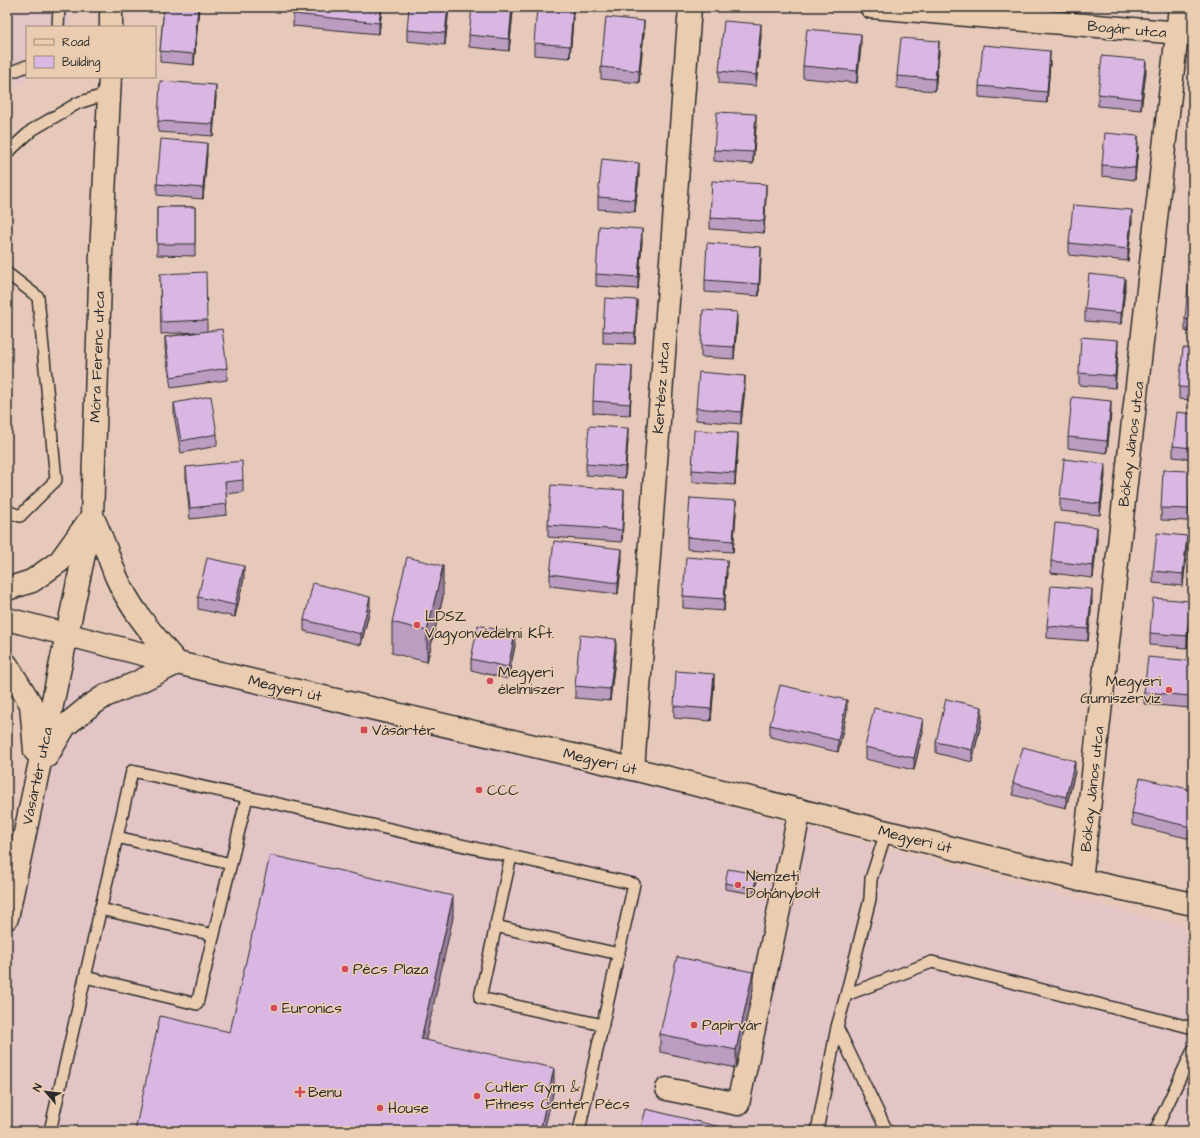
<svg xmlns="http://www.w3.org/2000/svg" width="1200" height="1138" viewBox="0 0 1200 1138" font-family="'Architects Daughter',sans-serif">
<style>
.built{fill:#e3c4c7}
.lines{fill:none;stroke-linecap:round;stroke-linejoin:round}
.service-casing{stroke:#2b2b2b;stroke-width:14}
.minor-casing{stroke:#2b2b2b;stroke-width:25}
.tertiary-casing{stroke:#2b2b2b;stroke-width:25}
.service{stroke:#eacdb1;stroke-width:11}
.minor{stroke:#eacdb1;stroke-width:22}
.tertiary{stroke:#eacdb1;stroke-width:22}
.wall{fill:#bb9dc2;stroke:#2b2b2b}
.shaded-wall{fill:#98809e;stroke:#2b2b2b}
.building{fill:#d9b7e2;stroke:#2b2b2b}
.poi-dot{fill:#d1495b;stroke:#eacdb1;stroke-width:1.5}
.labels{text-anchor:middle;stroke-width:3;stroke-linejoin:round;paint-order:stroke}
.street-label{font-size:15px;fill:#2b2b2b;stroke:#eacdb1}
.poi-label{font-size:15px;fill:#2b2b2b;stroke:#eacdb1;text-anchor:start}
</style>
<rect width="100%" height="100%" fill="#e7c9bb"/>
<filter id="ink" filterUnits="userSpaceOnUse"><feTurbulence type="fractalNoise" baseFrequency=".025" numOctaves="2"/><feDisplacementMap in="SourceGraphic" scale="8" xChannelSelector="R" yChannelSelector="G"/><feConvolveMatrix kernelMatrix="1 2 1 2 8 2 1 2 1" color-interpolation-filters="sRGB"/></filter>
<g filter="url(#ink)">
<path class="built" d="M7,7h63l-1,20h-42v50h8l-28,13z
M73,634l1120,295v202h-1186v-233z"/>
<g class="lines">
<defs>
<path id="service" d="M58,27l1,-20
M7,71h7l13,-5
M7,153l25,-23 46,-27 32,-10
M7,273l31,24 18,183 -36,36 -13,-5
M117,837l114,27
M511,856l-31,142 123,27
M100,909l114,26
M495,926l124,28
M85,977l112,27 50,-207
M846,995l24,-96 1,-20 15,-47
M50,1131l82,-360 502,113 -55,247
M817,1131l20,-104
M887,1131l-50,-104 9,-32 86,-33 261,66
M1155,1131l38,-81"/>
<path id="minor" d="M871,7l321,27
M633,769l57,-762
M1081,880l99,-873
M667,1089l71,15 62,-294"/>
<path id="tertiary" d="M111,27v-20
M92,516c10,20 16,40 24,60 14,33 38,60 61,87
M7,589l25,-8 28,-20 28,-39
M7,619l170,44 456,106 448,111 112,24
M7,665l24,39 4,47
M47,756l18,-30 22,-18 18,-12 29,-12 43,-21
M7,918l85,-402 9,-262 9,-177"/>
</defs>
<use href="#service" class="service-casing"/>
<use href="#minor" class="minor-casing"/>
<use href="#tertiary" class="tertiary-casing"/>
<use href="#service" class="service"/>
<use href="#minor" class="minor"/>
<use href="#tertiary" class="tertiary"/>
</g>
<path class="wall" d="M164,7h35l-5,58 -34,-3v-11z
M382,7l-3,27 -86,-8v-12z
M449,7l-4,38 -38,-4v-11z
M513,7v5l-4,39 -40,-4v-12z
M573,18l-3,40 -36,-3v-12z
M644,32l-5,51 -38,-4v-12z
M761,36l-5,50 -37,-3v-12z
M861,46l-4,37 -54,-5v-12z
M939,53l-4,38 -38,-3v-12z
M1050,63l-3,40 -68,-6v-11z
M1146,72l-5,38 -43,-4v-12z
M216,96l-3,40 -55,-4v-11z
M756,126l-3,38 -39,-3v-11z
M1138,147l-3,33 -33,-4v-11z
M207,154l-4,45 -46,-4v-11z
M639,175l-4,37 -37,-3v-12z
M766,196l-2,37 -54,-4v-11z
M157,207h38v49l-38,-1z
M1132,222l-4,39 -59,-6v-12z
M1193,233v34h-2v-12z
M642,241l-4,48 -42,-3v-12z
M761,258l-2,38 -54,-4v-12z
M160,274l47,46v11l20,37v12l-56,8 -6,-39v-12l31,-5 -35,2z
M1193,286v46l-8,-1v-12z
M1125,289l-4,35 -36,-3v-12z
M637,312l-2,32 -32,-1v-12z
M737,324l-3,35 -33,-2v-12z
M1193,349v51l-14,-1v-12z
M1118,351l-3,37 -36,-3v-12z
M632,378l-2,37 -37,-2v-12z
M745,388l-4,36 -45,-4v-12z
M174,403l43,31v12l-36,7 -7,-38z
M1111,413l-4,40 -39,-5v-11z
M1193,414v45l-20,-2v-11z
M628,440l-3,38 -39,-3v-11z
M738,445l-3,40 -43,-3v-12z
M186,467l57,13v12l-17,2 1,21 -37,4 -4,-40z
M1105,476l-5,39 -40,-4v-12z
M1190,483l-1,38 -28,-1v-12z
M624,502l-2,40 -74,-5v-12z
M736,513l-3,39 -46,-3v-12z
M1097,539l-4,39 -42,-5v-12z
M1187,548l-4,38 -30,-3v-12z
M622,560l-4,34 -68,-8v-12z
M727,572l-3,39 -41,-3v-12z
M244,578l-9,39 -37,-8v-12z
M443,597l-16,65 -35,-9v-31z
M1092,601l-4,40 -41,-3v-12z
M370,609l-9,36 -57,-14v-11z
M1190,613l-3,35 -37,-3v-12z
M515,646l-7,33 -37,-9v-11z
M616,651l-6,50 -35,-3v-12z
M1193,661v16l-3,31 -46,-4v-12z
M714,685l-3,36 -37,-3v-12z
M847,711l-9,41 -68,-15v-12z
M982,719l-10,43 -36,-9v-11z
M923,731l-9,39 -49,-11v-12z
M1075,772l-9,36 -53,-13v-12z
M1193,790v41l-2,8 -59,-14v-12z
M757,880l-3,14 -29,-5v-6z
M753,989l-17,79 -76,-16v-18z"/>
<path class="shaded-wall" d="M198,7h1l-5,58v-11z
M381,7h1l-3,27v-11z
M448,7h1l-4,38v-12z
M512,7h1v5l-4,39v-12z
M573,7v11l-3,40v-12z
M644,21v11l-5,51v-12z
M761,24v12l-5,50v-11z
M861,34v12l-4,37v-12z
M939,41v12l-4,38v-12z
M1050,51v12l-3,40v-11z
M1146,60v12l-5,38v-11z
M216,85v11l-3,40v-12z
M756,114v12l-3,38v-12z
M1138,136v11l-3,33v-12z
M207,143v11l-4,45v-11z
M639,163v12l-4,37v-12z
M766,184v12l-2,37v-12z
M1132,210v12l-4,39v-12z
M642,229v12l-4,48v-12z
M761,247v11l-2,38v-12z
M1125,278v11l-4,35v-11z
M637,300v12l-2,32v-11z
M737,312v12l-3,35v-12z
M1118,340v11l-3,37v-12z
M632,366v12l-2,37v-11z
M745,376v12l-4,36v-12z
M1111,401v12l-4,40v-12z
M628,428v12l-3,38v-11z
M738,433v12l-3,40v-12z
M1105,464v12l-5,39v-11z
M624,490v12l-2,40v-12z
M736,501v12l-3,39v-11z
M1097,527v12l-4,39v-12z
M1187,536v12l-4,38v-12z
M622,549v11l-4,34v-11z
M727,560v12l-3,39v-12z
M244,566v12l-9,39v-12z
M443,566v31l-16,65v-31z
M1092,589v12l-4,40v-12z
M370,597v12l-9,36v-11z
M1190,601v12l-3,35v-12z
M515,634v12l-7,33v-12z
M616,639v12l-6,50v-12z
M1193,665v12l-3,31v-12z
M714,674v11l-3,36v-12z
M847,700v11l-9,41v-12z
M982,707v12l-10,43v-12z
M923,719v12l-9,39v-12z
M1075,761v11l-9,36v-11z
M1193,820v11l-2,8v-12z
M757,874v6l-3,14v-6z
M453,896v22l-32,143v-22z
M753,972v17l-17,79v-18z
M554,1068v22l-10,41h-4z"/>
<path class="building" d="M164,7h34l-4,47 -34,-3z
M293,7h88l-2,16 -86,-9z
M409,7h39l-3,26 -38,-3z
M472,7h40l-3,32 -40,-4z
M537,7h36l-3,39 -36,-3z
M606,17l38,4 -5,50 -38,-4z
M724,21l37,3 -5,51 -37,-4z
M807,29l54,5 -4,37 -54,-5z
M901,38l38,3 -4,38 -38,-3z
M983,45l67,6 -3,41 -68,-6z
M1102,56l44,4 -5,39 -43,-5z
M160,81l56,4 -3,39 -55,-3z
M717,112l39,2 -3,38 -39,-2z
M1105,133l33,3 -3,32 -33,-3z
M161,139l46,4 -4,45 -46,-4z
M602,159l37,4 -4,37 -37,-3z
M712,181l54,3 -2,37 -54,-3z
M1073,205l59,5 -4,39 -59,-6z
M157,207h38v37h-38z
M599,226l43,3 -4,48 -42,-3z
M1193,233v22h-2z
M707,243l54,4 -2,37 -54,-4z
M206,272l1,48 -46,2 -1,-48z
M1089,274l36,4 -4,35 -36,-4z
M1188,286h5v34l-8,-1z
M605,298l32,2 -2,33 -32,-2z
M703,310l34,2 -3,35 -33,-2z
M222,329l5,39 -56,9 -6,-40z
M1081,337l37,3 -3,36 -36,-3z
M1183,348l10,1v39l-14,-1z
M595,364l37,2 -2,38 -37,-3z
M699,372l46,4 -4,36 -45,-4z
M211,396l6,38 -36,7 -7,-38z
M1072,397l39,4 -4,40 -39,-4z
M1177,412l16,2v34l-20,-2z
M589,426l39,2 -3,39 -39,-3z
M694,430l44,3 -3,40 -43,-3z
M1064,459l41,5 -5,40 -40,-5z
M242,461l1,19 -18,2 2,22 -37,4 -4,-41z
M1163,470l27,1 -1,38 -28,-1z
M551,485l73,5 -2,40 -74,-5z
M690,498l46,3 -3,40 -46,-4z
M1055,523l42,4 -4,39 -42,-5z
M1157,533l30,3 -4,38 -30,-3z
M554,541l68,8 -4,34 -68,-9z
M407,557l36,9 -16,65 -35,-9z
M686,557l41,3 -3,39 -41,-3z
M207,558l37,8 -9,39 -37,-8z
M313,583l57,14 -9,37 -57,-14z
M1051,586l41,3 -4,40 -41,-3z
M1153,598l37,3 -3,35 -37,-3z
M478,625l37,9 -7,33 -37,-8z
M580,635l36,4 -6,50 -35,-3z
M1148,657l45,4 -3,35 -46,-4z
M676,671l38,3 -3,35 -37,-3z
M780,685l67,15 -9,40 -68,-15z
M946,699l36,8 -10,43 -36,-8z
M874,708l49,11 -9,39 -49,-11z
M1023,747l52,14 -9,36 -53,-14z
M1140,778l53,12v30l-2,7 -59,-14z
M270,855l183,41 -32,143 133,29 -14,63h-405l25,-115 70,16z
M728,869l29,5 -3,14 -29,-5z
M677,957l76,15 -17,78 -76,-16z
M646,1109l91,22h-97z"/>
</g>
<g class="poi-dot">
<circle cx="417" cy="625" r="4"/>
<circle cx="490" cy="681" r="4"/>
<circle cx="1169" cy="690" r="4"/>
<rect x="360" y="726" width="8" height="8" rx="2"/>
<circle cx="479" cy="790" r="4"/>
<circle cx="738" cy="885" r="4"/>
<circle cx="345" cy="969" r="4"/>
<circle cx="274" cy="1008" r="4"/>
<circle cx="694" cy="1025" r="4"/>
<path d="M298 1086h4v4h4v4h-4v4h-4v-4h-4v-4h4z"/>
<circle cx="477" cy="1096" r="4"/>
<circle cx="380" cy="1108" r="4"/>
</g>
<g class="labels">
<g class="street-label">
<text transform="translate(1127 29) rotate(5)" y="5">Bogár utca</text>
<text transform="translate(97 357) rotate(-88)" y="5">Móra Ferenc utca</text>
<text transform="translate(661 388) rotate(-86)" y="5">Kertész utca</text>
<text transform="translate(1131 444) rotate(-83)" y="5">Bókay János utca</text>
<text transform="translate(285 688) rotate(13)" y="5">Megyeri út</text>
<text transform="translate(600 761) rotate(13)" y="5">Megyeri út</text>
<text transform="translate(37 776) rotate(-78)" y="5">Vásártér utca</text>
<text transform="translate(1092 789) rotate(-84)" y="5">Bókay János utca</text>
<text transform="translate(915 839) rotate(14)" y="5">Megyeri út</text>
</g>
<g class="poi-label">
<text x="425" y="621">LDSZ<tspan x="425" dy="17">Vagyonvédelmi Kft.</tspan></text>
<text x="498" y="677">Megyeri<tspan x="498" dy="17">élelmiszer</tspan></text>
<text x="1161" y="686" text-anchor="end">Megyeri<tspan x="1161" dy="17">Gumiszerviz</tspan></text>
<text x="372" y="735">Vásártér</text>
<text x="487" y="795">CCC</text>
<text x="746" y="881">Nemzeti<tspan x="746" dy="17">Dohánybolt</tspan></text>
<text x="353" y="974">Pécs Plaza</text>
<text x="282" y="1013">Euronics</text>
<text x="702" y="1030">Papírvár</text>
<text x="485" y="1092">Cutler Gym &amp;<tspan x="485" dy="17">Fitness Center Pécs</tspan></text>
<text x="308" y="1097">Benu</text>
<text x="388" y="1113">House</text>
</g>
</g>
<rect width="1200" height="1138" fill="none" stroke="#eacdb1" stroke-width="24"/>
<rect x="12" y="12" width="1176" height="1114" fill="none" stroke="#2b2b2b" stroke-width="1.5" filter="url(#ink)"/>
<rect x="26" y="26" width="130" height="52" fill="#eacdb1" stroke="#9e8c7b"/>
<rect x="34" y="39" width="20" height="6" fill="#eacdb1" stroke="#9e8c7b"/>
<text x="62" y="46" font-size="12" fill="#2b2b2b">Road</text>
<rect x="34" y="56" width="20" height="12" fill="#d9b7e2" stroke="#9e8c7b"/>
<text x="62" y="66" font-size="12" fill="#2b2b2b">Building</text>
<g transform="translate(46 1092) rotate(298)" stroke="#eacdb1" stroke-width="3" paint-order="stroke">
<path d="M0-3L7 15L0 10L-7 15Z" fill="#2b2b2b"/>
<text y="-6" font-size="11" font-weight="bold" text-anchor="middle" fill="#2b2b2b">N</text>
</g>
</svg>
